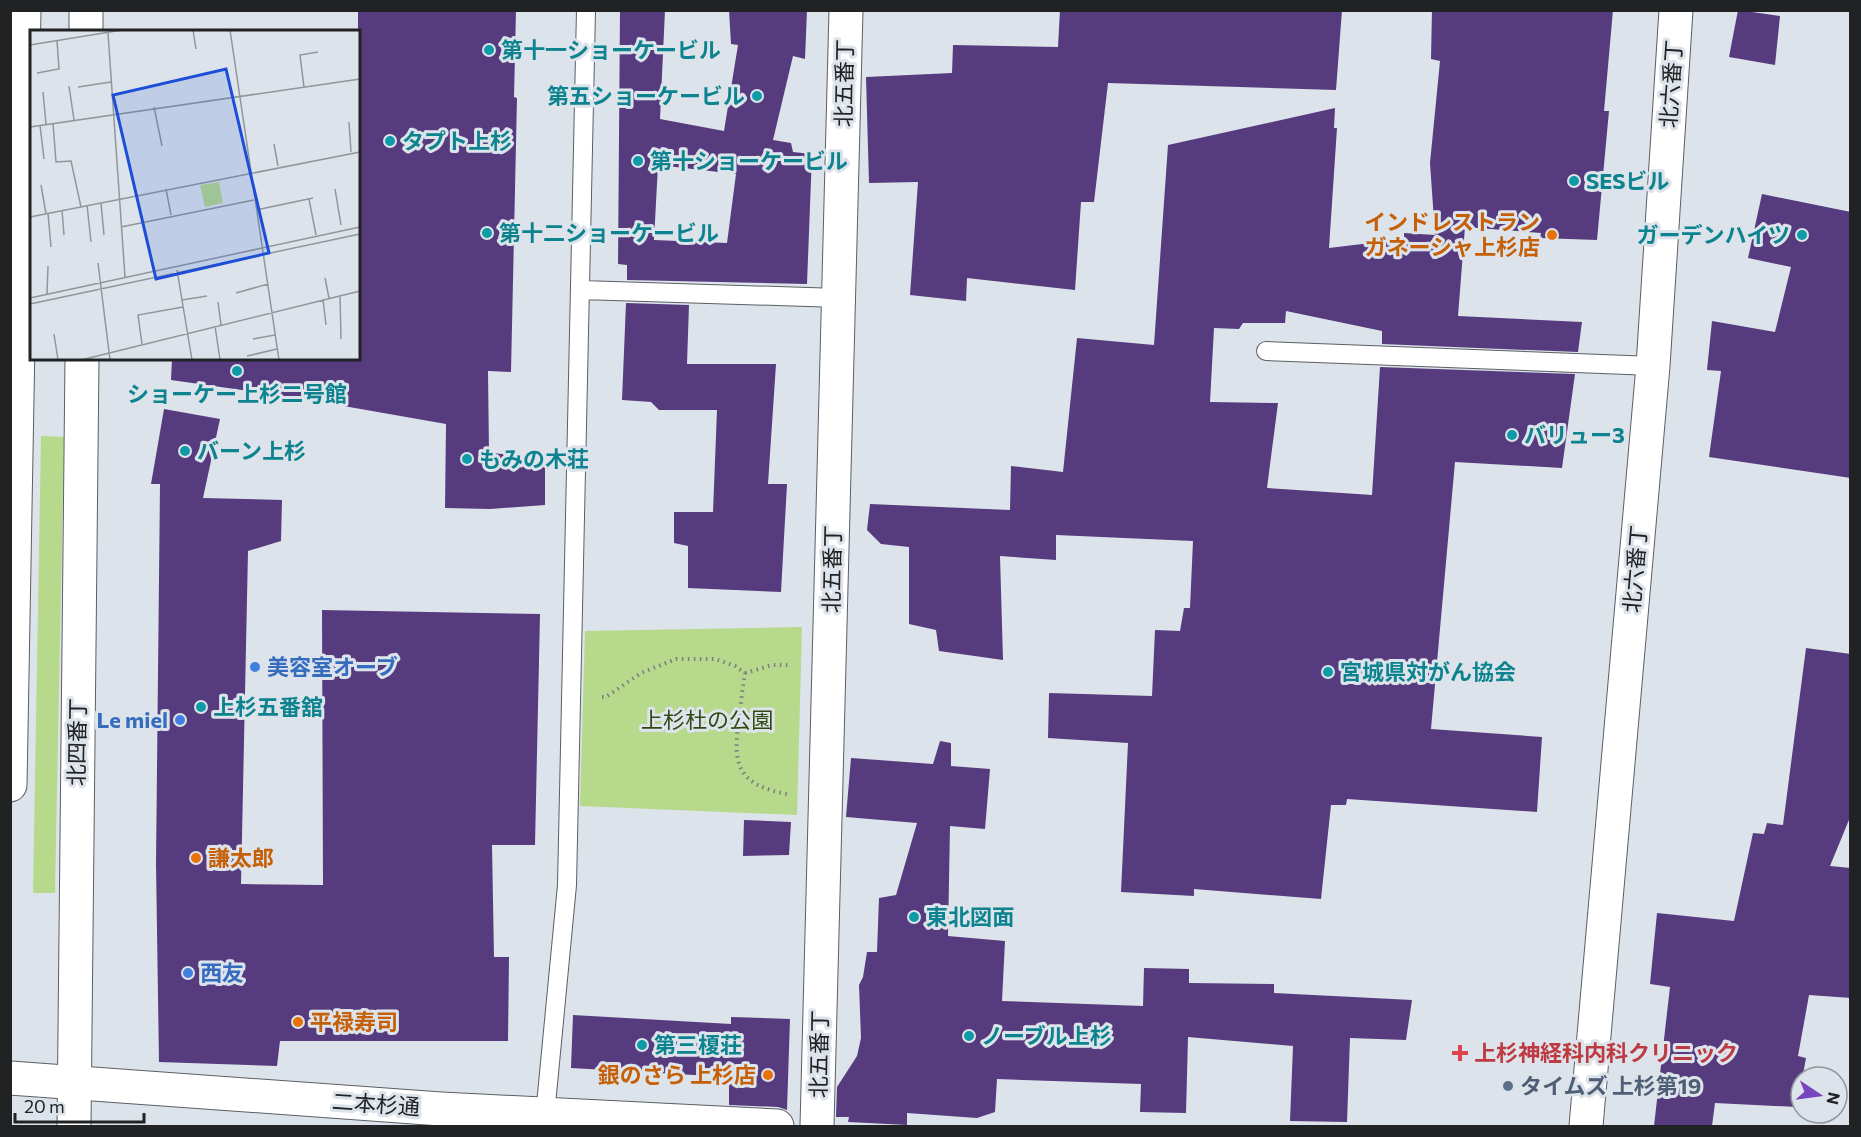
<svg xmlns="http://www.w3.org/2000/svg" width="1861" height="1137" viewBox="0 0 1861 1137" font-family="Commissioner,'Noto Sans JP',sans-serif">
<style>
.green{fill:#b7d98c}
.building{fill:#563c7e;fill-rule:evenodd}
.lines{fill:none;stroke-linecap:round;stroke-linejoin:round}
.service-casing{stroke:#5a5f65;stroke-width:20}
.minor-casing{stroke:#5a5f65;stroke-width:35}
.tertiary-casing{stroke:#5a5f65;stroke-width:35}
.path{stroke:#7a7e82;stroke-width:4;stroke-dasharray:1.5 4.5;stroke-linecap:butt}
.service{stroke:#fff;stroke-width:18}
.minor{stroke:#fff;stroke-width:33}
.tertiary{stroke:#fff;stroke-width:33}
.culture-dot{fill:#0f9aa8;stroke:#dde3ea;stroke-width:2}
.food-dot{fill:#e8710a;stroke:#dde3ea;stroke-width:2}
.shop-dot{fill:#3f7fe0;stroke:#dde3ea;stroke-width:2}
.health-dot{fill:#e0444e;stroke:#dde3ea;stroke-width:2}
.service-dot{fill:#5c6f8a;stroke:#dde3ea;stroke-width:2}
.labels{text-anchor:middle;stroke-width:6;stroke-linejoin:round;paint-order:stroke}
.culture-label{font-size:22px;font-weight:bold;fill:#0d838f;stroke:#dde3ea;text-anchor:start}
.street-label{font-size:22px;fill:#202224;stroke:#dde3ea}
.food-label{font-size:22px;font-weight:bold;fill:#c56008;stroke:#dde3ea;text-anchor:end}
.shop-label{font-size:22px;font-weight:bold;fill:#366cbe;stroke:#dde3ea;text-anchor:start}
.park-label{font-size:22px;fill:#334811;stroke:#dde3ea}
.health-label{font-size:22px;font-weight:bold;fill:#be3a42;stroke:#dde3ea;text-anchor:start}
.service-label{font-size:22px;font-weight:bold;fill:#4e5e75;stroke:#dde3ea;text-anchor:start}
.inset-road{fill:none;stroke:#91969b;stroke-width:1.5}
.view{fill:#1d4ed8;fill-opacity:0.15;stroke:#1d4ed8;stroke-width:3}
.inset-edge{fill:none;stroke:#202224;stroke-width:3}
</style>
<rect width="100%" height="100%" fill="#dde3ea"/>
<path class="green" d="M41,436l23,1 -9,456h-22z
M802,627l-5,188 -217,-9 5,-175z"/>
<path class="building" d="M358,10h158l-2,87 3,1 -6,274 -23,-1 1,82 56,4v48l-55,4 -45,-1 1,-84 -148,-26 -127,-18 1,-22h186z
M620,10h45l-5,109 64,12 14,-86 -7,-1 -2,-34h78l-2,49 -12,-3 -20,84 18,3 2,9 19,2 -5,130 -180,-4v-15l-9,-1zM658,165l78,9 -9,69 -73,-3z
M1060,10h282l-6,80 -228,-7 -14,119h-13l-6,88 -108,-12 -1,23 -56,-6 8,-113 -49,1 -3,-106 86,-4 1,-28 105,2z
M1432,10h181l-9,101h5l-12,129 -57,-2 1,-5 -76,-6 -7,89 124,6 -4,30 -196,-8v-13l-96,-20 -1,12h-42l-4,6 -25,-1 -4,74 68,1 -11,85 105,7 8,-128 195,7 -13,94 -107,-6 -24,267 111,8 -5,75 -190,-13 -1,6h-15l-10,94 -127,-10v7l-73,-4 7,-149 -80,-5 1,-45 103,3 3,-66 25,1 4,-23h6l3,-67 -137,-6v25l-56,-4 3,104 -64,-9 -3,-21 -27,-6v-77l-28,-3 -14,-14 3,-26 140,6 1,-44 52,6 14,-134 77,7 14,-200 167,-37 -1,20h3l-8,120 75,-9v-6l31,2 -5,-72 10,-102 -9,-2z
M1738,10l42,6 -5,49 -46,-8z
M1762,194l89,18v266l-142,-21 12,-86 -14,-1 5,-49 63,11 16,-65 -43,-9z
M626,303l63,2 -2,59h89l-8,120h19l-6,108 -93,-4v-42l-14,-3v-31h39l4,-102h-58l-8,-8 -29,-2z
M164,409l56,10 -17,79 79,2 -1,41 -33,10 -7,333 82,1 -1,-275 218,4 -5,231h-43l2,112h15l-1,84h-228l-3,25 -118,-4 -3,-198 4,-380h-9z
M1806,648l45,6v161l-21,51 21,2v130l-42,-3 -11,61 8,2 -9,49 -82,-4 -3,23h-58l16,-139 -20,-3 7,-71 77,8 19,-88 11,1 3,-11 16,2z
M940,741l11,2v23l39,3 -5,60 -35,-3 -2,110 57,5 -3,60 141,5 1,-38 45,1v14l85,1v9l138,7 -6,40 -56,-2 -3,84 -57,-1 3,-75 -105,-9 -2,76 -46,-1 1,-28 -144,-5 -2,33 -18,6 -70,-5v12l-59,-3 1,-5h-13l1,-30 20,-31 4,-18 -2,-53 4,-8 4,-25h10l2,-54 17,-3 21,-72 -71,-6 5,-59 82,6z
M744,820l47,2 -2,33 -46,1z
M573,1015l158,9v-7l59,2 -3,91 -9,-3 -49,-2v-28l-158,-9z"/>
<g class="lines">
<defs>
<path id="service" d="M581,290l258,8
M1266,351l387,15
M545,1115l22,-230 19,-875"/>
<path id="minor" d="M10,1078l431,31 336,17
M817,1126l29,-1116"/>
<path id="tertiary" d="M86,32v-22
M10,785l14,-775
M74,1126l8,-768
M1586,1126l67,-760 23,-356"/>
</defs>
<use href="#service" class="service-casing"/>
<use href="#minor" class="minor-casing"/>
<use href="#tertiary" class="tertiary-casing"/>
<path class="path" d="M745,673l27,-8h18
M602,697h4l35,-24 35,-14h39l20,7 10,7c-3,16 -4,32 -6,47 -7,45 -1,65 48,74"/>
<use href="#service" class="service"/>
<use href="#minor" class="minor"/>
<use href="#tertiary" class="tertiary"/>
</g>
<g class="culture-dot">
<circle cx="489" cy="50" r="6"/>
<circle cx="757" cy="96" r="6"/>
<circle cx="390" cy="141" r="6"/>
<circle cx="638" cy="161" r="6"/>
<circle cx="1574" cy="181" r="6"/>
<circle cx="487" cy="233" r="6"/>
<circle cx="1802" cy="235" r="6"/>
<circle cx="237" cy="371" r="6"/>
<circle cx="1512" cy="435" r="6"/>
<circle cx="185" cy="451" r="6"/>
<circle cx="467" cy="459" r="6"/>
<circle cx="1328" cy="672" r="6"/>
<circle cx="201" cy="707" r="6"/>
<circle cx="914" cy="917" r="6"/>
<circle cx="969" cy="1036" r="6"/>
<circle cx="642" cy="1045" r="6"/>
</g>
<g class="food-dot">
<circle cx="1552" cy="235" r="6"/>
<circle cx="196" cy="858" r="6"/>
<circle cx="298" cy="1022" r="6"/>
<circle cx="768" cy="1075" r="6"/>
</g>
<g class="shop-dot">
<circle cx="255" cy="667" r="6"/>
<circle cx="180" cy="720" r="6"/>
<circle cx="188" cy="973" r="6"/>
</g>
<path class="health-dot" d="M1457 1044h6v6h6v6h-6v6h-6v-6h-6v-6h6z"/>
<circle class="service-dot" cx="1508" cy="1086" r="6"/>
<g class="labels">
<g class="culture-label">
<text x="501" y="58">第十一ショーケービル</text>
<text x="745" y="104" text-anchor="end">第五ショーケービル</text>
<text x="402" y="149">タプト上杉</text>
<text x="650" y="169">第十ショーケービル</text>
<text x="1586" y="189">SESビル</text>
<text x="499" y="241">第十二ショーケービル</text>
<text x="1790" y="243" text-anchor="end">ガーデンハイツ</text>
<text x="237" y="402" text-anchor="middle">ショーケー上杉二号館</text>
<text x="1524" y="443">バリュー3</text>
<text x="197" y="459">バーン上杉</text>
<text x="479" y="467">もみの木荘</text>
<text x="1340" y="680">宮城県対がん協会</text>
<text x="213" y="715">上杉五番舘</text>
<text x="926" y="925">東北図面</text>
<text x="981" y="1044">ノーブル上杉</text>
<text x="654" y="1053">第三榎荘</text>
</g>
<g class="street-label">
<text transform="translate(844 83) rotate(-89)" y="8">北五番丁</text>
<text transform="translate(1671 84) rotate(-86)" y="8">北六番丁</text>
<text transform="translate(832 569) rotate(-89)" y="8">北五番丁</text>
<text transform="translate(1635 569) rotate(-85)" y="8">北六番丁</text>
<text transform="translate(77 742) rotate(-89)" y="8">北四番丁</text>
<text transform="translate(819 1054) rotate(-89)" y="8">北五番丁</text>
<text transform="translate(376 1104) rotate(4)" y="8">二本杉通</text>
</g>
<g class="food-label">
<text x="1540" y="230">インドレストラン<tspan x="1540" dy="25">ガネーシャ上杉店</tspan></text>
<text x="208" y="866" text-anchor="start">謙太郎</text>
<text x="310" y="1030" text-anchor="start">平禄寿司</text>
<text x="756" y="1083">銀のさら 上杉店</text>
</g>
<g class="shop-label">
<text x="267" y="675">美容室オーブ</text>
<text x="168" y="728" text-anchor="end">Le miel</text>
<text x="200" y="981">西友</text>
</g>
<g class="park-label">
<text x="707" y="728">上杉杜の公園</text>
</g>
<g class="health-label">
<text x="1474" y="1061">上杉神経科内科クリニック</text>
</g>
<g class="service-label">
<text x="1520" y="1094">タイムズ 上杉第19</text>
</g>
</g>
<g transform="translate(30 30)">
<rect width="330" height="330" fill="#dde3ea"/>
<path d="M189,152l4,21 -18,4 -5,-22z" fill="#b7d98c"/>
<path class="inset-road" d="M163,0l3,19M200,0l49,330M78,3l17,244M0,15l92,-15M7,43l22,-4 -2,-28M39,56l5,34M48,57l33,-5M274,57l-4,-32 18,-3M13,62l3,32M124,77l8,39M319,92l2,30M23,93l3,39 15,-1 10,46M10,95l4,34M0,97l330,-48M244,114l4,22M11,155l5,29M136,159l5,26M305,159l6,36M279,169l7,36M71,173l3,32M57,175l4,37M32,180l2,25M226,180l57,-12M18,183l3,34M0,187l330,-65M91,197l133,-27M68,233l12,97M147,240l15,90M295,248l4,20M206,263l32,-9M17,264l1,-28M310,265l1,44M0,268l330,-71M293,269l3,26M152,270l25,-4M188,272l3,23M0,274l330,-70M185,296l5,34M24,304l4,26M223,309l22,-4M112,314l-4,-29 45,-8M217,326l30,-7M51,330l279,-69"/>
<path class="view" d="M196,39l43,184 -113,26 -43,-184z"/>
<rect width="330" height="330" class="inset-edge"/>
</g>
<rect width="1861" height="1137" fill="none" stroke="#202224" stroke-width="24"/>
<g transform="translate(1819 1095) rotate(103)"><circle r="28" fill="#dde3ea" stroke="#91969b" stroke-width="1.5"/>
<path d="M0-4.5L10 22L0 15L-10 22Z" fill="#7845bc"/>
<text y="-9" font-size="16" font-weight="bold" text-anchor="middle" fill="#202224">N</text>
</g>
<path d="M15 1113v9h129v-9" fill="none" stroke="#202224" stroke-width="3"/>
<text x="24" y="1113" font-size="18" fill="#202224" stroke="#dde3ea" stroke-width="4.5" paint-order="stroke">20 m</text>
</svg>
